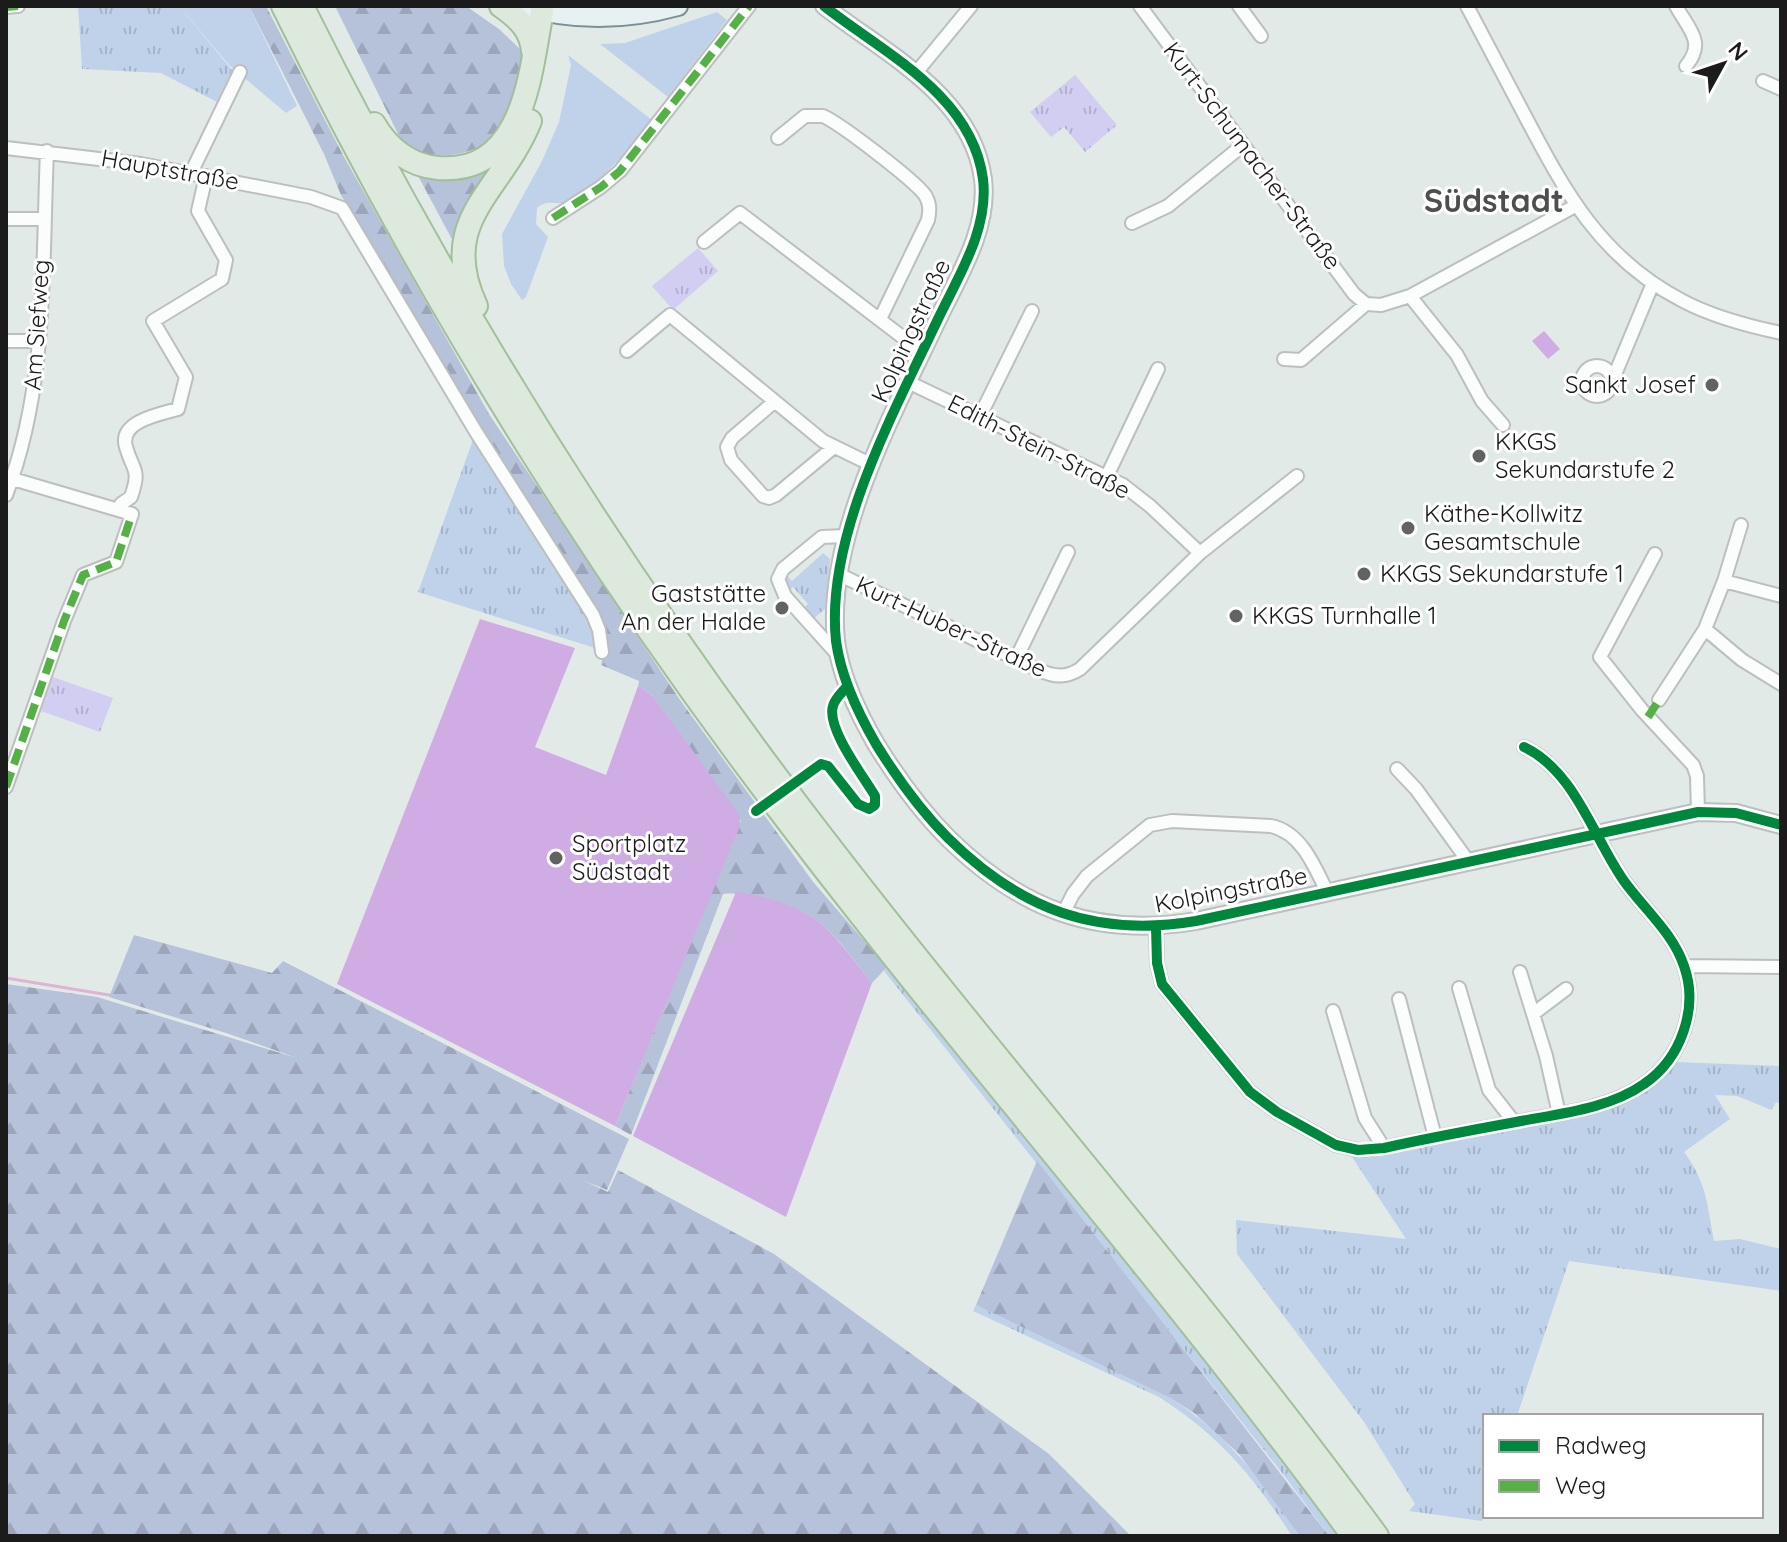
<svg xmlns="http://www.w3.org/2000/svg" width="1787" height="1542" viewBox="0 0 1787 1542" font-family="Quicksand,sans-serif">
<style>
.grass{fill:url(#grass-tufts)}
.forest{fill:url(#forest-firs)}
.park{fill:url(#park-tufts)}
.garden{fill:#bfd2ea}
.pitch{fill:#d0ace4}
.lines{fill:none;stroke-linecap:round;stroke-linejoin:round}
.stream{stroke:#deb4d2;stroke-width:3}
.minor-casing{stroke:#bcbfbe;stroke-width:16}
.tertiary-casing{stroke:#bcbfbe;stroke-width:20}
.secondary-casing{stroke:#7a9093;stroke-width:22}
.motorway-casing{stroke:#a1c09a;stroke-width:26}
.minor{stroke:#fbfcfc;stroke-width:12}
.tertiary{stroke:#fbfcfc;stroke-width:16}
.secondary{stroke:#e8f1f2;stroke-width:18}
.motorway{stroke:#dde9dc;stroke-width:22}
.quiet{stroke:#55b145;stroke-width:8;stroke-dasharray:16 8;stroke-linecap:butt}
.cycleway-casing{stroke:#fff;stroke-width:15}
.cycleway{stroke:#00873e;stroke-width:10}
.poi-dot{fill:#616363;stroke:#fff;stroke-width:3}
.labels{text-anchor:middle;stroke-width:6;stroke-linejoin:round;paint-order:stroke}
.street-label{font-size:24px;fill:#1b1b1b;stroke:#fff}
.poi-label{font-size:24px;fill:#1b1b1b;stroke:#fff;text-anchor:start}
.district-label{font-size:32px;font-weight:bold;fill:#4e4e4e;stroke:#fff}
</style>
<defs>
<pattern id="grass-tufts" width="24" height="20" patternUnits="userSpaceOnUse" patternTransform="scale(2)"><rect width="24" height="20" fill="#bfd2ea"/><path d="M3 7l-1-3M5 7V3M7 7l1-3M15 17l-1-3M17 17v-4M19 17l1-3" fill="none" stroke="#a4b4c8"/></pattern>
<pattern id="forest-firs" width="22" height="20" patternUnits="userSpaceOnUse" patternTransform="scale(2)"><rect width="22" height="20" fill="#b6c1da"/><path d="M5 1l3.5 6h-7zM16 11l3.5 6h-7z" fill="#9ca5ba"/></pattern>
<pattern id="park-tufts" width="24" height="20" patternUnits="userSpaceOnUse" patternTransform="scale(2)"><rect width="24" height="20" fill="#d1cef2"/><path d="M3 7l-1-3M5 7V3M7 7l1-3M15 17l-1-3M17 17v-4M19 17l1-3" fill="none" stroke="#b3b0cf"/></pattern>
</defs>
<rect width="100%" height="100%" fill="#e2eae8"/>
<path class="grass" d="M78,6h101l53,64 -15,32 -56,-29 -79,-4z
M474,437l121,189 3,23 -180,-57z
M823,553l7,6 -5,50 -13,11 -10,-10 6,-6 -15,-17 -5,4 -5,-13 3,-3 6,6z
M888,966l383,477 70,93h-12l-43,-58 -402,-507z
M1676,1062l105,4v38l-5,-2 -4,8 -35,-14 -22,-1 15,24 -46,33c23,31 23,52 30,89l26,-2 41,10v42l-212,-30 -52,155h-32v95l-3,10 -73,-10 6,-7 -51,-82 -127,-168 -1,-34 170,19 -54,-82h27l239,-51c24,-12 41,-23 58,-44z
M976,1305l196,94c58,38 89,81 128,137h-8c-40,-61 -71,-99 -133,-139l-186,-86z"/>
<path class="forest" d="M249,6h17l77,149 146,259 191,286 134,183 73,84 -15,16c-16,-19 -31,-42 -49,-58 -22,-19 -72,-34 -100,-31l-92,241 -16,-9 126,-305 -88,-125 -15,-10 1,-5 -38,-16 3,-13 -4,-23 -259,-434 -17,-41z
M335,6h131l33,23 23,22c-3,22 -6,61 -20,79 -17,21 -51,29 -76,24 -7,-1 -15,-6 -23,-10z
M503,158l-48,87 -39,-73z
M134,935l138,38 11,-12 346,178 -22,51 -25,-10 26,12 10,-22 156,84 275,200 82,82h-1125v-552l91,13 200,61 -71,-25 -117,-36z
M1037,1161l292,375h-29l-61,-82 -45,-41 -22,-14 -196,-94z"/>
<path class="park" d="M1075,75l42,50 -32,27 -21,-25 -13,10 -21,-25z
M698,248l20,23 -45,39 -21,-24z
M53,677l60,21 -13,34 -59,-21z"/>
<path class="garden" d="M179,6h70l48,100 -11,7 -57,-48z
M717,12l10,8 -59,77 -68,-53 25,-1z
M568,55l84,65c-25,30 -47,60 -81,80 -13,8 -22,-3 -34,8l-1,16 12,13 -22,60 -4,3 -11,-16 -7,-18 -2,-32 40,-73 17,-39 12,-57z"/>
<path class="pitch" d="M1544,331l16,18 -12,10 -16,-18z
M480,619l95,29 -40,99 71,28 32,-89 15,10 87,120v10l-125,300 -278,-142z
M736,892c28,4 65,14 87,33 18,17 33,39 49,58l-86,234 -153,-81z"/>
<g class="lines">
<path class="stream" d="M6,978l103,17"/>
<defs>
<path id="minor" d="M1140,6l214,288 12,10
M1239,6l22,30
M1467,6c19,36 38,72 57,108 41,78 77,145 159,187 30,16 65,25 98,32
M1676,6c13,24 30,36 10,60
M6,7l12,-1
M915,74l56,-68
M1763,81l18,8
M778,138l27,-22h18c18,8 91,64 102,79 5,8 5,15 3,25l-48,99
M6,148l135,16 170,33 31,11 134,224 117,183 6,15 3,22
M191,173l49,-101
M553,218l48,-31 19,-16 129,-165
M6,219h38
M1132,223l36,-17 75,-61
M704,242l36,-29 182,139
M1410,296l47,59 25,46 21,24
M6,341h33
M627,351l43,-36 153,126 49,24
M1284,359l17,1 65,-56 15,1 29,-9 165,-90
M1582 381a15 15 0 1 1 30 0a15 15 0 1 1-30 0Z
M908,382l215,103 27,21 50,47
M1611,384l42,-101
M774,402l-42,36 -5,9 4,13 32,36 6,2 7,-3 58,-48
M980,416l52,-105
M1107,476l51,-107
M6,477l126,37 -16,48 -33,13 -19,46 -58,166
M6,495c42,-109 36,-229 41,-344
M120,510l1,-6 10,-7c10,-29 2,-25 -5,-50 -8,-26 35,-33 52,-38l8,-32 -33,-56 69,-42 4,-19 -28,-49 8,-35
M1655,554l-55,103 42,53 51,55 4,11 1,36
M838,574l201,96c15,7 27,8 41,-1l120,-116 97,-77
M1724,581l57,15
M1705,629l37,31 39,24
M837,654l-52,-58 -7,-17 5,-10 39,-32 24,-1
M1016,659l52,-107
M1659,700l46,-71 19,-48 17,-56
M1397,769l19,20 52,72
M1063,914l10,-20 14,-18 63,-51 22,-4 99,5c30,6 44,41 56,66
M1156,927l1,36 5,21 88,108 27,20 59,33 22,5 26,-2c44,-10 88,-18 132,-26 41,-8 93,-13 128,-38 37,-25 55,-76 40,-118 -11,-33 -40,-57 -60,-85 -31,-44 -49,-110 -100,-134
M1685,966l96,1
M1520,972l26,84 13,58
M1459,988l30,102 25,32
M1399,999l36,138
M1333,1011l32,107 19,30
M1533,1014l33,-25"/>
<path id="tertiary" d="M824,6c60,47 148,89 159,173 6,50 -24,96 -45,140 -44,93 -113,218 -102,322 5,37 22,72 40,103 21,34 44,66 72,94 72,71 147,100 248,83l502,-109 38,1 45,12"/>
<path id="secondary" d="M522,6c51,15 105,14 156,0"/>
<path id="motorway" d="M283,6c133,271 290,528 470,769 193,259 410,500 600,761
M302,6c132,265 286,516 462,754 197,265 418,510 613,776
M501,6c17,12 30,23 32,45
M374,124c14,24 36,42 64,44 87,7 92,-96 104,-157
M476,306c-40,-86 25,-113 54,-185"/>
</defs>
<use href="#minor" class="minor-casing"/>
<use href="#tertiary" class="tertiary-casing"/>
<use href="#secondary" class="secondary-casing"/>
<use href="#motorway" class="motorway-casing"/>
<use href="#minor" class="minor"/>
<use href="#tertiary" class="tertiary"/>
<use href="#secondary" class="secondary"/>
<use href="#motorway" class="motorway"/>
<path class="quiet" d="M6,7l12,-1
M553,218l48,-31 19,-16 129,-165
M1648,717l11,-17
M6,787l58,-166 19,-46 33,-13 16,-48"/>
<defs>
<path id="cycleway" d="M824,6c60,47 148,89 159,173 6,50 -24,96 -45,140 -44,93 -113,218 -102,322 5,37 22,72 40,103 21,34 44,66 72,94 72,71 147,100 248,83l502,-109 38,1 45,12
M756,811l65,-47 7,2 30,38 11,5 6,-4v-9c-11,-19 -49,-68 -42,-90 2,-8 10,-14 14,-20
M1156,927l1,36 5,21 88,108 27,20 59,33 22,5 26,-2c44,-10 88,-18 132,-26 41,-8 93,-13 128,-38 37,-25 55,-76 40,-118 -11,-33 -40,-57 -60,-85 -31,-44 -49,-110 -100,-134"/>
</defs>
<use href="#cycleway" class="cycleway-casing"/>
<use href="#cycleway" class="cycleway"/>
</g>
<g class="poi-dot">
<circle cx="1712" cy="385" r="8"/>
<circle cx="1479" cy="456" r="8"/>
<circle cx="1408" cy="528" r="8"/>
<circle cx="1364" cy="574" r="8"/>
<circle cx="782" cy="608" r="8"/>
<circle cx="1236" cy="616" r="8"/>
<circle cx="556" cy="858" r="8"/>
</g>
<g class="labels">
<g class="street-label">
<text transform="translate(1252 156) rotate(53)" y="8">Kurt-Schumacher-Straße</text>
<text transform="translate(170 170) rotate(10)" y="8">Hauptstraße</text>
<text transform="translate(37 325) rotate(-86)" y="8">Am Siefweg</text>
<text transform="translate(911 331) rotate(-65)" y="8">Kolpingstraße</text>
<text transform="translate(1039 447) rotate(27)" y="8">Edith-Stein-Straße</text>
<text transform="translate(951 627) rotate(25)" y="8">Kurt-Huber-Straße</text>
<text transform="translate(1231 890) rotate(-11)" y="8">Kolpingstraße</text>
</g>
<g class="poi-label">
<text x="1696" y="393" text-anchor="end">Sankt Josef</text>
<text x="1495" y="450">KKGS<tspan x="1495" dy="28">Sekundarstufe 2</tspan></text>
<text x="1424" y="522">Käthe-Kollwitz<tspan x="1424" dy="28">Gesamtschule</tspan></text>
<text x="1380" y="582">KKGS Sekundarstufe 1</text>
<text x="766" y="602" text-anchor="end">Gaststätte<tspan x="766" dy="28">An der Halde</tspan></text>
<text x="1252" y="624">KKGS Turnhalle 1</text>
<text x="572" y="852">Sportplatz<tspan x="572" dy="28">Südstadt</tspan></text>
</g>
<g class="district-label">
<text x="1494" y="212">Südstadt</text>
</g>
</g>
<rect width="1787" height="1542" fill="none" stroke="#1b1b1b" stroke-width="16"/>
<rect x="1483" y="1414" width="280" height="104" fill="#ffffff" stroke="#a4a4a4" stroke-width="2"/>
<rect x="1499" y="1440" width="40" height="12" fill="#00873e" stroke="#a4a4a4" stroke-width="2"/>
<text x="1555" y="1454" font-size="24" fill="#1b1b1b">Radweg</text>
<rect x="1499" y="1480" width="40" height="12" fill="#55b145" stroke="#a4a4a4" stroke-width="2"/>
<text x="1555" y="1494" font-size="24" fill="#1b1b1b">Weg</text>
<g transform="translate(1723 64) rotate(50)" stroke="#ffffff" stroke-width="6" paint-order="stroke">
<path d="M0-6L14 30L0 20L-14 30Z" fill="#1b1b1b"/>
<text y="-12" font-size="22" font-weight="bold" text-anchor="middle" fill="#1b1b1b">N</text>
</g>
</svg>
